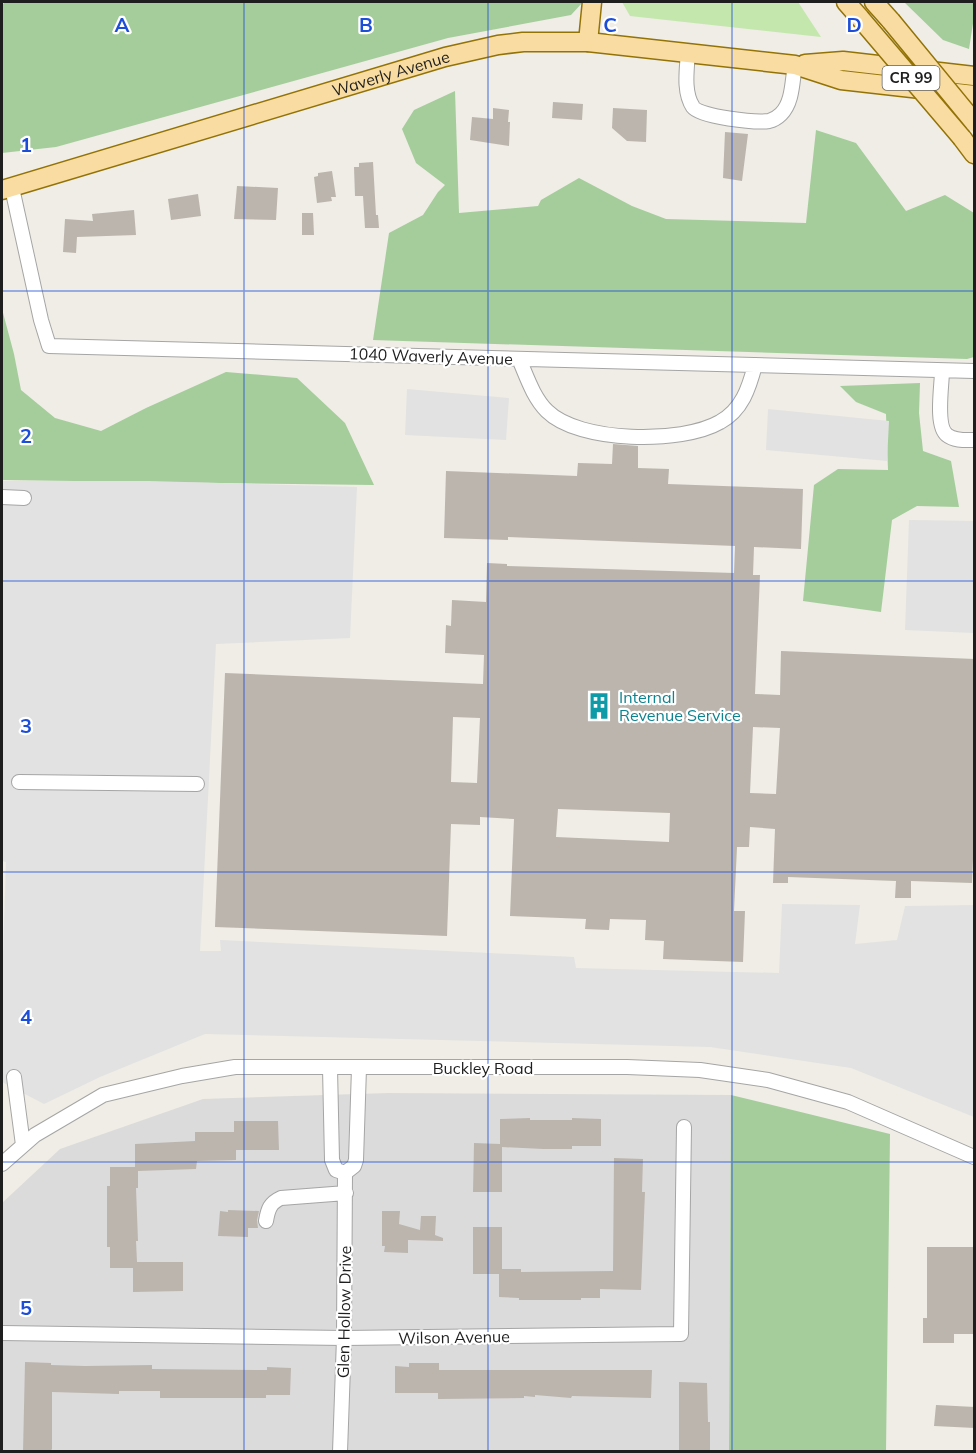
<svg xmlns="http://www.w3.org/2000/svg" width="976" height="1453" viewBox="0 0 976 1453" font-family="Mulish,sans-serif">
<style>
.residential{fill:#dcdbdb}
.grass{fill:#c3e7ad}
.forest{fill:#a4cd9b}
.parking{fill:#e2e2e2}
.building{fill:#bbb5ae;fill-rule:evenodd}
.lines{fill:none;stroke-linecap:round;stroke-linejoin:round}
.minor-casing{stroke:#a5a5a5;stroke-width:16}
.major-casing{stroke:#937306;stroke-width:21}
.minor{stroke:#fff;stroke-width:14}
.major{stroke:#f8dca1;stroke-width:18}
.major-bridge-casing{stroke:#937306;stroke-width:21;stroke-linecap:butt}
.major-bridge{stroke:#f8dca1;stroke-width:18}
.grid{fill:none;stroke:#1d4ed8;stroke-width:1.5;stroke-opacity:0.55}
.labels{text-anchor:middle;stroke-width:4.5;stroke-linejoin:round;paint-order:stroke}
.shield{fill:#fff;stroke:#626262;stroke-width:1.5}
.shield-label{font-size:15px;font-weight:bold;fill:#1e1e1e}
.street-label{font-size:16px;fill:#1e1e1e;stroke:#fff}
.culture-label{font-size:16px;fill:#0d838f;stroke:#fff;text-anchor:start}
.grid-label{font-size:20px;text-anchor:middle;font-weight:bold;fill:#1d4ed8;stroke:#fff;stroke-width:4.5;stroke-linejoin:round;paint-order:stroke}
</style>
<rect width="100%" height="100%" fill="#efede5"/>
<path class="residential" d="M389,1093l342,2 -2,356 -727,1v-249l58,-54 143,-50z"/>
<path class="grass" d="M622,2h176l23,35 -191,-21z"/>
<path class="forest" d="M5,2h578l-12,13 -123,23 -392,109 -54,6v-148z
M904,2h70v15l-5,32 -26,-9z
M455,91l4,122 79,-7 3,-6 38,-22 53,28 34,13 140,4 10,-93 40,13 50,68 39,-16 29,18v144l-7,2 -594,-19 16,-107 34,-18 15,-23 7,-7 -29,-22 -14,-34 12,-19z
M2,309l12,45 7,36 34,28 46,13 45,-23 80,-36 71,6 48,45 29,62 -372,-5z
M920,383l-1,30 4,38 28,10 8,46 -42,-1 -25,14 -11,92 -78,-11 11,-116 24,-16 50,1 -2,-56 -30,-12 -16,-16z
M731,1095l159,39 -4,317h-157z"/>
<path class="parking" d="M407,389l102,9 -3,42 -101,-5z
M768,409l121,12 -2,40 -121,-11z
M2,481h147l208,6 -7,151 -134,6 -16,307h21l-1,-11 354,17 2,11 203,5 3,-69 78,1 -5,39 42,-4 8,-34 69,-1v212l-123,-49 -141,-21 -505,-13 -105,43 -56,27 -42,-22v-96l4,-124 -4,-1z
M909,520l65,1v112l-69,-3z"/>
<path class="building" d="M553,102l30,2 -1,16 -30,-2z
M493,108l16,2 -1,12h2l-1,24 -39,-6 2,-23 21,2z
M613,108l34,2 -1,32 -19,-1 -15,-13z
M725,132l23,2 -6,47 -19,-3z
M373,162l3,53h2l1,13h-14l-2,-32h-8l-1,-29h5v-4z
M332,171l4,26h-5l1,4 -15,2 -3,-26 4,-1v-3z
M237,186l41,2 -2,32 -42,-1z
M198,194l3,22 -30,4 -3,-21z
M134,210l2,25 -59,2 -1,16 -13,-1 2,-33 28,2 -1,-7z
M302,213h11l1,22h-12z
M613,444l25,2v22l31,1 -1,15 135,5 -2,60 -47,-2 -1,28h7l-5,119 25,1 1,-44 194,8v154l-3,70 -61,-2v17h-16l1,-17 -108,-4v6h-15l2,-54 -25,-2 -1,20h-12l-3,64h11l-2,51 -80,-3 1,-18 -19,-1 1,-20 -36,-1 -1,11 -24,-1 1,-10 -76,-3 4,-97 -34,-2v8l-29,-1 -4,112 -232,-9 10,-254 258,11 1,-29 -39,-2 1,-28 5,1 1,-26 34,2 1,-39 20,1v2l227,7 1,-27 -227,-9v3l-64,-2 2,-67 131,5 1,-13 34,1zM453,717l27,1 -3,65 -26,-1zM753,727l27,1 -4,66 -26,-1zM558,809l112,4 -1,29 -113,-5z
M530,1118v2h42v-2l29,1v27h-29v3h-29l-41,-2v45h-29l1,-49 26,1v-25z
M234,1121h44l1,29h-43v10l-39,1 -1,8 -58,2v17h-2l2,53h-2l1,21h46v29l-50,1v-24h-23v-21h-3v-61h3v-19h25v-23l60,-3v-9h39z
M614,1158l29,1 -1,33h3l-4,98 -41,-1v9h-19v2h-62v-2l-20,-1v-23h-26v-47h29v42h19v3l92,-1z
M228,1210l31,1 -2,9 1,8h-10v9l-30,-1 2,-25 8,1z
M382,1211h18l-1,13 21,6 1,-14h15l-1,19 8,3v3l-35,-1v13l-24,-1 1,-6h-3z
M927,1247h47v87h-20v9h-31v-25h4z
M25,1362l26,1v2l34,1 67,-1v4l115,1v-3l24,1 -1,27h-24v3h-106v-7h-41v3l-67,-2v57l-2,3h-27z
M409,1363h30v7h213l-1,28 -79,-2 -1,2 -36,-3v2l-11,-1v2l-86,1v-6h-43v-27l14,1z
M679,1382l28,1 1,39h2v30h-31z
M936,1405l39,2v21l-41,-2z"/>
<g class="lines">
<defs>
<path id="minor" d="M688,52c-1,17 -5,40 5,55 7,10 63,16 76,14 4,-1 9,-4 12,-7 12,-12 11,-33 14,-49
M12,188l29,132 8,26 925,25
M519,359c8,18 14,38 28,52 32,32 135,33 173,11 22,-12 29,-34 35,-57
M942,371c0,14 -7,55 5,64 7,6 19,5 27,5
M2,497l22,1
M19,782l178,2
M330,1068l2,92 4,10 9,3 9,-7 2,-6 3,-92
M14,1077l9,68
M2,1164l33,-29 68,-40 79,-19 53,-9h392l73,3 68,10 80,22 126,55
M266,1221c2,-12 4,-18 15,-23l65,-5
M2,1333l342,5 337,-4 3,-207
M340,1452l4,-114 1,-165"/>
<g id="major">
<path d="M846,2l14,16"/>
<path d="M874,2l17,19"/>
<path d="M588,42l4,-40"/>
<path d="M805,64l38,-3 131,15"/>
<path d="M962,138l12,16"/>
<path id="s1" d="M2,190l443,-133 53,-12 25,-3h65l207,23 46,15 133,15"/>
</g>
</defs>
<use href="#minor" class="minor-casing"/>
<use href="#major" class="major-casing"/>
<use href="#minor" class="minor"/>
<use href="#major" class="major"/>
<defs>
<path id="major-bridge" d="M860,18l102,120
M891,21l83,101"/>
</defs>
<use href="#major-bridge" class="major-bridge-casing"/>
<use href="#major-bridge" class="major-bridge"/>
</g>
<path class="grid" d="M244,2v1450M488,2v1450M732,2v1450M2,291h972M2,581h972M2,872h972M2,1162h972"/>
<defs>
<symbol id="building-bare" viewBox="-9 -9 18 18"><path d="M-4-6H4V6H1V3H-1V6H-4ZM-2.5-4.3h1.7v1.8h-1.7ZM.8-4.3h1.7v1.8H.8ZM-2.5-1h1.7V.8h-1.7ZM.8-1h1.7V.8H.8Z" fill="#0f9aa8" stroke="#fff" stroke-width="2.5" paint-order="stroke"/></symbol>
</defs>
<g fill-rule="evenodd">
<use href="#building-bare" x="580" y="687" width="38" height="38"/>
</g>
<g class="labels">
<rect class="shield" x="882.5" y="66" width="57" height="24" rx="4.5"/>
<g class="shield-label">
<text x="911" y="83">CR 99</text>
</g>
<g class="street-label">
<text dy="6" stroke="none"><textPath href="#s1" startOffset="406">Waverly Avenue</textPath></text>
<text transform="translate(431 356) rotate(2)" y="6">1040 Waverly Avenue</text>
<text x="483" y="1074">Buckley Road</text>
<text transform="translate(344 1312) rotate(-89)" y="6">Glen Hollow Drive</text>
<text transform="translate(454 1337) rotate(-1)" y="6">Wilson Avenue</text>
</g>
<g class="culture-label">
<text x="619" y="703">Internal<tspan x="619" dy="18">Revenue Service</tspan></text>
</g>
</g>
<g class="grid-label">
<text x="122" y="32">A</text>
<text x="366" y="32">B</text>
<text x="610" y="32">C</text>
<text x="854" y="32">D</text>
<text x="26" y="152">1</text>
<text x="26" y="443">2</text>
<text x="26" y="733">3</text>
<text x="26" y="1024">4</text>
<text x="26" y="1315">5</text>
</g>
<rect width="976" height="1453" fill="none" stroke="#1e1e1e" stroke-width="6"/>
</svg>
